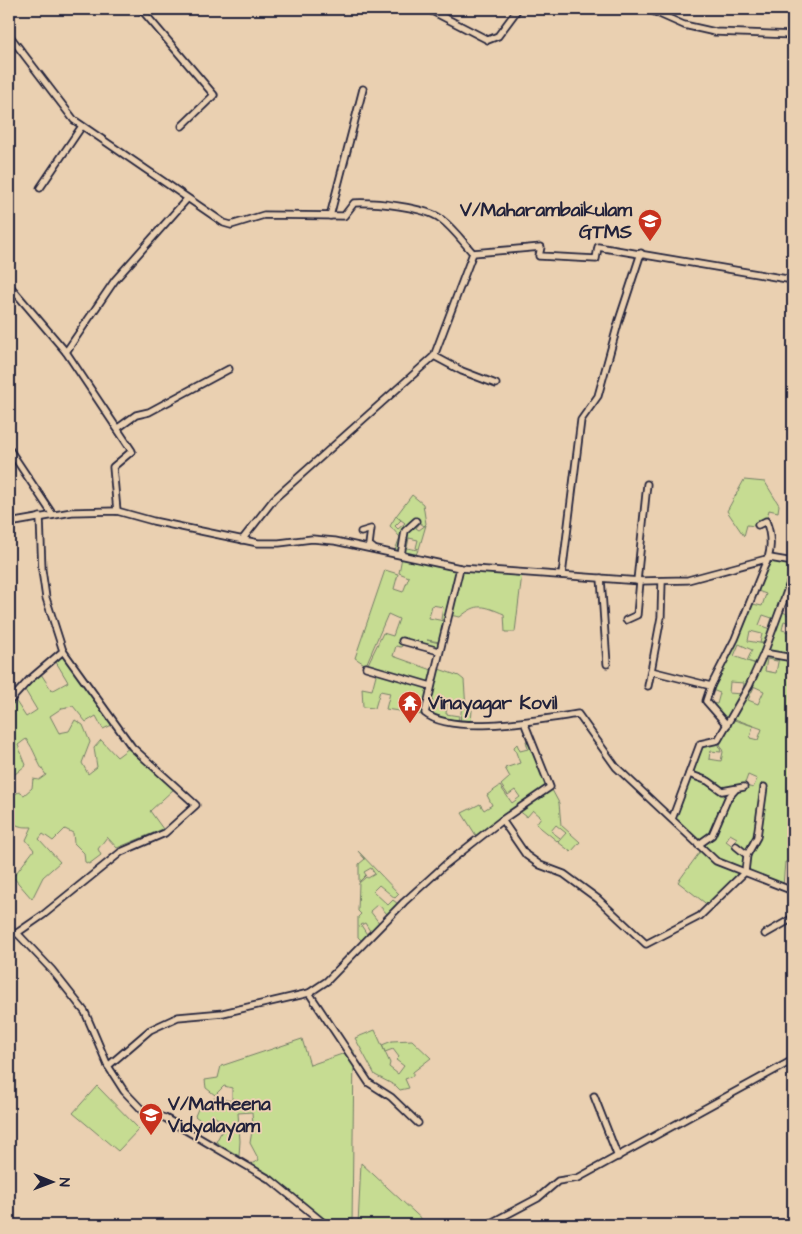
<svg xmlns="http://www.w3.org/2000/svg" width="802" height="1234" font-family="'Architects Daughter',sans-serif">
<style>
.green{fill:#c6dc92;stroke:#747f66}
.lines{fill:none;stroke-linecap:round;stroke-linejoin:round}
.minor-casing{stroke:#22223b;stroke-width:9}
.minor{stroke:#ead0b1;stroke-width:5.5}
.labels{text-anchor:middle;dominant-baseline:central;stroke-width:4;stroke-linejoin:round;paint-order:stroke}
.poi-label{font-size:19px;font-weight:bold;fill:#22223b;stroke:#ead0b1;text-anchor:start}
</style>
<rect width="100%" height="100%" fill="#ead0b1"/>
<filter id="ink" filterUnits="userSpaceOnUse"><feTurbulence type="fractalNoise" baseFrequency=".02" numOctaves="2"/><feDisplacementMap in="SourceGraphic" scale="10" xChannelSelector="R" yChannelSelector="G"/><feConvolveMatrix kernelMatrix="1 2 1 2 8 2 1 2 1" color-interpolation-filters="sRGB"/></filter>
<g filter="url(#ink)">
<!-- green -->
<g class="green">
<polygon points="744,480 765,482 779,505 778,512 769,510 767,519 755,526 747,525 744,536 727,511"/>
<polygon points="412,495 423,504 426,524 424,526 420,523 416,528 419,530 426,525 419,549 416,548 418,540 409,538 407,548 418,550 415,557 402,554 404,531 400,554 394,553 400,537 390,526 396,516 401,520 395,526 398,529 405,523 396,516"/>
<polygon points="402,557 458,569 445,620 441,619 443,607 432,605 429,618 444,621 440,642 427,640 439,643 438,650 400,639 399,642 403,644 401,647 396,646 393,656 432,670 429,684 367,666 383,633 393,636 399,619 388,614 366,665 355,658 385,570 398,574 394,589 403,592 409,577 399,573"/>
<polygon points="770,559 793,563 793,572 771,628 769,627 772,618 763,615 759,625 770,629 766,643 760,643 762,634 750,631 748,641 765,644 758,664 747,661 752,650 739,644 734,656 758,665 743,694 744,683 730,682 729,693 742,694 727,723 711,703 717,704 720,693 712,690 757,592 753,604 762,606 766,594 755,590"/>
<path d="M 460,569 L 522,574 L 515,632 L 505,632 L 504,614 C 484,606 478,602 460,617 L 449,615 Z"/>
<polygon points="792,580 793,606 785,602 781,611 791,616 793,612 793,624 784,621 782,630 793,633 790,657 765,653"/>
<path d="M 765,654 L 778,657 L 777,661 L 767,659 L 765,671 L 776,673 L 779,657 L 793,659 L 793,863 L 785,862 L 783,886 L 746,872 L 748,855 L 758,838 L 765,786 L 763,786 L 755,837 L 747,853 L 734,845 L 737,838 L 730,834 L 726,841 L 746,856 L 744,871 L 716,861 L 700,845 L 713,835 L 718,818 L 732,792 L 727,797 L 711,834 L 698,843 L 673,819 L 690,775 L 707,782 L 723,792 L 745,788 L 746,786 L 753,788 L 757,779 L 748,775 L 744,786 L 723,790 L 708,780 L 690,774 C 697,755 695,742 718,741 L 721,752 L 710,751 L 709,759 L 721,761 L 723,752 L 719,741 L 731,719 L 753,726 L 750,738 L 758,740 L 762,729 L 732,718 L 751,686 L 754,687 L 748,700 L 758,704 L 764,691 L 751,685 Z"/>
<path d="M 62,656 L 112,725 L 103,729 L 96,716 L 86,722 L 73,706 L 62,708 L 50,716 L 59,733 L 69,731 L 75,720 L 83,725 L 90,742 L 82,763 L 88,774 L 97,767 L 94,748 L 101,740 L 117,757 L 129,748 L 175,788 L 150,811 L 163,829 L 117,848 L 107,837 L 98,849 L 101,855 L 89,864 L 85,862 L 84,853 L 74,843 L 73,833 L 65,829 L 53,841 L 43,834 L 39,839 L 60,862 L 43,877 L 32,899 L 13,877 L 34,850 L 26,840 L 32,827 C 21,827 16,827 9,818 C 9,806 7,797 19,792 L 24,795 L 32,788 L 33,779 L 39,780 L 46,775 C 37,763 35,750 26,739 L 18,745 L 26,765 L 9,779 L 9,708 L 15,700 L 26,717 L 37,710 L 25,690 L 41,674 L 52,691 L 68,682 L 56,662 Z"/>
<polygon points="436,668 459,676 464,680 466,709 472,710 471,723 460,722 462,704 458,704 457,700 447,704 446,714 459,716 458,722 431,717 426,713"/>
<polygon points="377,671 429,687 423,715 386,709 390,693 380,691 375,708 363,707 362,688 372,690"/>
<polygon points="529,740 548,786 477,837 462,813 480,804 484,810 492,805 487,795 500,786 512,803 520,797 515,790 508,795 501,785 510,777 505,768 520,763 514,747 517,744 520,751 528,749 526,741"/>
<polygon points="551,788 559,803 561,825 580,842 571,852 558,842 566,833 556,825 551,831 560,838 557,841 536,824 541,817 533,810 527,817 518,810"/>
<polygon points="702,849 715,862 743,873 709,906 678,882"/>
<polygon points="358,851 399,894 395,898 379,885 373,891 388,905 393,900 398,904 388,915 378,904 370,911 380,924 369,935 367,933 370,931 365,923 361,925 368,936 363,942 358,937 358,917 361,914 358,911 359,883 366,877 368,878 375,874 371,868 364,872 366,875 359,882 359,864 365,859"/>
<polygon points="375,1030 390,1063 389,1067 398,1074 404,1066 396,1060 399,1057 393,1049 385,1052 382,1045 392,1041 412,1040 431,1058 413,1072 413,1076 405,1079 409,1088 400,1090 396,1086 375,1075 355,1038"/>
<polygon points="302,1039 310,1065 354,1050 352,1225 330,1225 273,1177 249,1165 259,1160 250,1143 253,1125 252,1112 238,1113 240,1141 239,1156 216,1142 226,1123 211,1115 205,1124 195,1116 200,1104 209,1107 214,1098 232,1101 232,1088 224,1086 215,1095 206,1088 205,1080 218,1078 221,1066"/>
<polygon points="97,1086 139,1129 118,1151 73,1113"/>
<polygon points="361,1163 428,1225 358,1225"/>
</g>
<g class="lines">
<defs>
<g id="minor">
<polyline points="141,9 214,95 182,126"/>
<polyline points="428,9 488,40 498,36 518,9"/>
<polyline points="648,9 684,25 715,32 793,35"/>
<path d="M 9,35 L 74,120 L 224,223 L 231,225 L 264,215 L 344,216 L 354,203 C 374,202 426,207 441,219 C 453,228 463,242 473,253 L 434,356 L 274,499 L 242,540"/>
<polyline points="9,116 9,117"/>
<polyline points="40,188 82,126"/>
<polyline points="330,216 363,89"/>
<polyline points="473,253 541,247 539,256 596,259 598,247 793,280"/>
<polyline points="9,285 66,352 132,451 113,467 117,511"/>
<polyline points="66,352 115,280 187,199"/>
<polyline points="434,356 462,371 496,384"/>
<polyline points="118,428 136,415 149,412 229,369"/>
<polyline points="9,449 53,515"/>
<polyline points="9,523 72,512 117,511 153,521 258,543 279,543 312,539 335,541 460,568 640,581 688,580 770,558 793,562"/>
<polyline points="361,532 371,529 369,545 373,548"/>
<polyline points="401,555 405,531 416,521"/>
<path d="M 460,568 L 425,713 C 453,736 544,719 578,714 L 616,767 L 716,861 L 793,891"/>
<polyline points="562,575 581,420 598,396 619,320 641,253"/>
<polyline points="601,578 607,664"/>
<polyline points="637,581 647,484"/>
<polyline points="626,620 637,615 640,581"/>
<polyline points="402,641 439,651"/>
<polyline points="764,653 793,658"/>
<polyline points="366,667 431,686"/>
<polyline points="651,671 661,617 662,581"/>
<polyline points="648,686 651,671 711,686 706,701 727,725"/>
<path d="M 711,686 L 735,639 L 764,567 C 772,554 772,536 766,521 L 758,525"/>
<polyline points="9,702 29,680 63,651"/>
<polyline points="689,774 708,781 722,791 744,787"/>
<polyline points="672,819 700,744 718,740 749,686 764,653 793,575"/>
<polyline points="502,820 526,855 540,865 564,874 598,899 646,944 700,916 745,872 747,855 736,846"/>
<polyline points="698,845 712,835 728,798 736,789"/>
<polyline points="747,855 757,837 764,787"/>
<polyline points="17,933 52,970 85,1012 108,1066 124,1091 144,1112 165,1118 271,1180 326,1225"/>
<polyline points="765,934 793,918"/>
<polyline points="9,936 17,933 43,915 121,852 165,833 196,805 132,747 63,651 46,598 42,570 40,517"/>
<polyline points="309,993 369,1083 391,1097 418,1123"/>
<polyline points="108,1066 150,1030 178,1017 223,1013 309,993 327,981 404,902 446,864 502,820 550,787 524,722"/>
<polyline points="594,1096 618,1157"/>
<polyline points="487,1225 538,1198 558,1181 578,1178 793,1060"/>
</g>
</defs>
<!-- minor casing -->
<use href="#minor" class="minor-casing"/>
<!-- minor -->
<use href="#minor" class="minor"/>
</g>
</g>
<!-- icons -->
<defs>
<symbol id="school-pin" viewBox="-11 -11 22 30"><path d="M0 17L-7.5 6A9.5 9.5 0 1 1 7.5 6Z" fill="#c8321e" stroke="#ead0b1"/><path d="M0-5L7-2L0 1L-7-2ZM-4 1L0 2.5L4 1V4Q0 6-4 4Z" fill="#fff"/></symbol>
<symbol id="temple-pin" viewBox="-11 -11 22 30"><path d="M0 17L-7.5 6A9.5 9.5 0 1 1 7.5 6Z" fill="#c8321e" stroke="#ead0b1"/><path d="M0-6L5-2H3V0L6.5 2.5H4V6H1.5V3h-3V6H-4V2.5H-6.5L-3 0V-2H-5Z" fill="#fff"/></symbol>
</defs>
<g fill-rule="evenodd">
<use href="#school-pin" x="636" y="207" width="28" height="38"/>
<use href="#temple-pin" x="396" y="689" width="28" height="38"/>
<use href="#school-pin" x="137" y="1101" width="28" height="38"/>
</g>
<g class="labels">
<!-- poi labels -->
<g class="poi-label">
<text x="632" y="210" text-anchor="end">V/Maharambaikulam<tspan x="632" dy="22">GTMS</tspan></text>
<text x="428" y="703">Vinayagar Kovil</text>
<text x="168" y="1104">V/Matheena<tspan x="168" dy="22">Vidyalayam</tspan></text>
</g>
</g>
<!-- margin -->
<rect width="802" height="1234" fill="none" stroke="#ead0b1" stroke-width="30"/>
<rect x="15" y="15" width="772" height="1204" fill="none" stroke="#22223b" stroke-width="2" filter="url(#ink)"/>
<!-- north arrow -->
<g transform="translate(52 1182) rotate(91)" stroke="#ead0b1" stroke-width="4" paint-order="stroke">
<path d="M0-4L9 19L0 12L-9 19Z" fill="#22223b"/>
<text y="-8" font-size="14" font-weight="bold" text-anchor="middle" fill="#22223b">N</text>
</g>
</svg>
